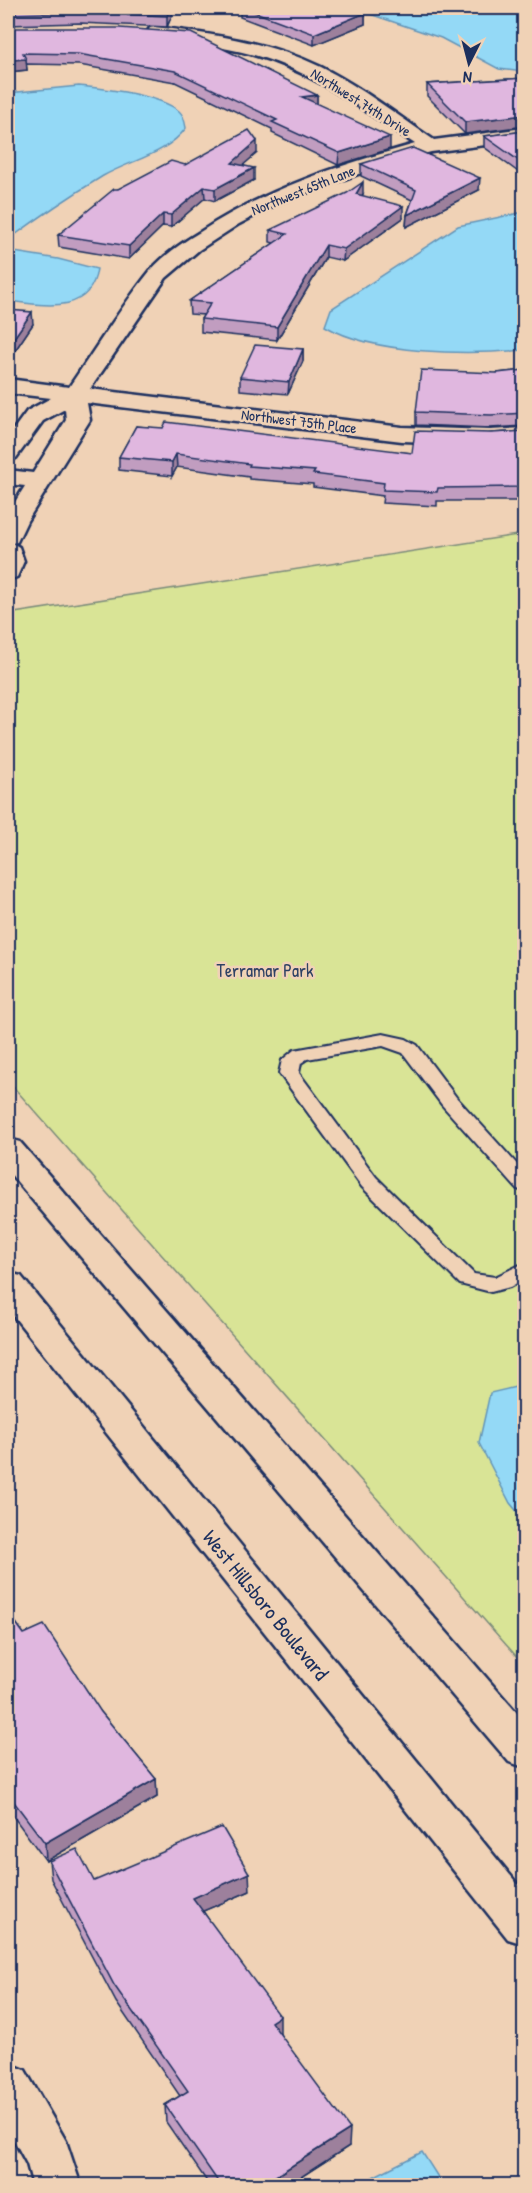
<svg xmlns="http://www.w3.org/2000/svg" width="532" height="2193" font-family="'Patrick Hand',sans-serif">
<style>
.green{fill:#d9e496;stroke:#7a8a7a;stroke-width:1.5}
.water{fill:#94d9f6;stroke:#6495b9;stroke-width:1.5}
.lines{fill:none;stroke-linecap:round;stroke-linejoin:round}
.service-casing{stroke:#1b2f5e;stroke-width:4}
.minor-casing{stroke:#1b2f5e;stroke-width:5}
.tertiary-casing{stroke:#1b2f5e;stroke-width:5}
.service{fill:#f0d2b6;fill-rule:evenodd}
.minor{fill:#f0d2b6;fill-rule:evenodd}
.tertiary{fill:#f0d2b6;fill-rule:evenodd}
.wall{fill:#c19dc0;stroke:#1b2f5e;stroke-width:1.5}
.shaded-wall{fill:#9d809c;stroke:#1b2f5e;stroke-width:1.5}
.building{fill:#e0b7df;stroke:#1b2f5e;stroke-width:1.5}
.labels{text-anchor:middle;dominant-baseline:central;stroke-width:5;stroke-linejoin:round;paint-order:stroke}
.far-street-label{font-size:15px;fill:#1b2f5e;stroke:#f0d2b6}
.park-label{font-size:18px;fill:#2e4164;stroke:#f0d2b6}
.near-street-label{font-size:21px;fill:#1b2f5e;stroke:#f0d2b6}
</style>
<rect width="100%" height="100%" fill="#f0d2b6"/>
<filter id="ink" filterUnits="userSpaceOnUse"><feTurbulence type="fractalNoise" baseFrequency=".0167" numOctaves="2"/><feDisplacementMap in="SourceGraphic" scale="12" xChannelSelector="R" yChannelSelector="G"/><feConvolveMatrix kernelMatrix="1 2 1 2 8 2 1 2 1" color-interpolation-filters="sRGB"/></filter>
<g filter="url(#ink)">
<!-- green -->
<polygon class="green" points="524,534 524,1665 8,1081 8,614"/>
<!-- water -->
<g class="water">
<polygon points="352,8 524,8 524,72 499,69 441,38"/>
<path d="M 79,86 C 105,89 158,94 179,111 C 184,115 185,122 186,128 C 167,154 131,160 103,176 C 70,196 39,217 8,240 L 8,93 Z"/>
<path d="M 524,212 L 524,350 C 467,355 375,355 325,326 L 331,309 L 458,226 Z"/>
<path d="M 8,251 L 58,259 L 97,269 C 90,316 43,305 8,301 Z"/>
<polygon points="524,1385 524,1520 510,1503 479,1443 490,1393"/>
<polygon points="422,2152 443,2185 357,2185"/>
</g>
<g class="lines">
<defs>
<polygon id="service" points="383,1034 406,1039 417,1045 456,1097 524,1172 524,1191 517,1189 442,1105 403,1053 383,1046 307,1059 301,1063 299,1073 376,1177 474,1274 495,1277 524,1263 524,1279 510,1287 491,1292 460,1284 362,1187 279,1073 282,1060 294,1050"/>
<g id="minor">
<path d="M 156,27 C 212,34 270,42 321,67 C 361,87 397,115 434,140 L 524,128 L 524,140 L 431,152 L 386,164 L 281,202 L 239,224 L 199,250 L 166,278 L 90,389 L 402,427 L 490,430 L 524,428 L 524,442 L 490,444 L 402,441 L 87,403 L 90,420 L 27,521 L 17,542 L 12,543 L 19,547 L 24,561 L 17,577 L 8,580 L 8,513 L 25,486 L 8,484 L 8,470 L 33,473 L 66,420 L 65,409 L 43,421 L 16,458 L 8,460 L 8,437 L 27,411 L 51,398 L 8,393 L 8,379 L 69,387 C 96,348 121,307 150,271 C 163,256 183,242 200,232 C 265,189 340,165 415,144 C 363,110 315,72 254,55 C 220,45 184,44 150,36 L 147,32 L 150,28 Z"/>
<polygon points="8,2063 25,2070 66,2141 81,2186 33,2186 27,2164 8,2129"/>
</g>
<g id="tertiary">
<polygon points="8,1139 20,1142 524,1721 524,1767 509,1762 8,1171"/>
<polygon points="8,1273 21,1276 524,1892 524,1944 508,1939 8,1309"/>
</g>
</defs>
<!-- service casing -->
<use href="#service" class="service-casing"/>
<!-- minor casing -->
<use href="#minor" class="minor-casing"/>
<!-- tertiary casing -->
<use href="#tertiary" class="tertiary-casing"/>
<!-- service -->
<use href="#service" class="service"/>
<!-- minor -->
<use href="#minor" class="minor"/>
<!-- tertiary -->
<use href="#tertiary" class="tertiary"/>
</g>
<!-- wall -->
<g class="wall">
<polygon points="8,8 175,8 167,27 80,23 8,25 8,27"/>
<polygon points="240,8 334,8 365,13 365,24 314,45 240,17"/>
<polygon points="8,28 317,95 317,104 390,149 338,165 272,133 272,129 175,82 79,65 26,64 27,70 8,72"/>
<polygon points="525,78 525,126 465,134 427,96 427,84"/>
<polygon points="525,131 525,177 484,147 484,136"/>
<polygon points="257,153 243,165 254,180 215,201 205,198 171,227 163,226 129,259 59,247 58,235 118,189"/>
<polygon points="361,164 479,190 406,227 407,215 412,200 361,176"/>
<polygon points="363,194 362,196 403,218 343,261 326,257 277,340 201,332 201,319 204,315 190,314 189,301 274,243 270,242 270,230"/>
<polygon points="8,310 33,324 10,358 8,358"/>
<polygon points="303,349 303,361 288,394 240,390 240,377"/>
<polygon points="525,370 525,426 490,428 416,425 416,412 497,373"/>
<polygon points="136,426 412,453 491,433 525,431 525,501 437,501 437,506 382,503 383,496 313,487 313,484 249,479 249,477 177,467 172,476 119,470 119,457"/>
<polygon points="8,1612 24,1634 101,1712 156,1779 157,1797 46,1861 10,1812 8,1813"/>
<polygon points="49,1861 94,1881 250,1891 203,1911 280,2034 349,2146 287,2186 210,2186 166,2122 165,2105 180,2096 116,2002 51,1879"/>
</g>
<!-- shaded-wall -->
<g class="shaded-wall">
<polygon points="170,8 175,8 167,27 167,16"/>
<polygon points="365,13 365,24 314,45 314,34"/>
<polygon points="26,59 27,70 8,72 8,60"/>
<polygon points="317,95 317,106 302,97"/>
<polygon points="525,115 525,126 465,134 465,122"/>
<polygon points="390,137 390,149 338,165 339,153"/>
<polygon points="257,141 257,153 233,174 232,163"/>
<polygon points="254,168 254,180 215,201 215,189"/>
<polygon points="480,178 479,190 406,227 407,215"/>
<polygon points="363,182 363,194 356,206 356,194"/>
<polygon points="204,187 205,198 171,227 171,215"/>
<polygon points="403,206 403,218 343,261 344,249"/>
<polygon points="163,214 163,226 129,259 129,246"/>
<polygon points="326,245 326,257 277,340 277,327"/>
<polygon points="32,312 33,324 10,358 9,345"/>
<polygon points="303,349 303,361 288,394 289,382"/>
<polygon points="176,454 177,467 172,476 172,462"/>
<polygon points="156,1779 157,1797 46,1861 45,1843"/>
<polygon points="8,1794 10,1812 8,1813"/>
<polygon points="249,1873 250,1891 194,1915 193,1898"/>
<polygon points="280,2016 280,2034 271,2039 271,2022"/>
<polygon points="350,2129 349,2146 287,2186 260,2186"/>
</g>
<!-- building -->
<g class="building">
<polygon points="8,8 170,8 167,16 80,12 8,14"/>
<polygon points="244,8 334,8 365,13 314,34"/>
<polygon points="8,28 120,28 191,33 317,95 302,97 390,137 339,153 272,122 277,120 175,71 78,54 23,53 26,59 8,60"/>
<polygon points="525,78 525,115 465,122 427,84"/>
<polygon points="249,130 257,141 232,163 254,168 215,189 204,187 171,215 163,214 129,246 58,235 114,189 118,189 171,161 185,165"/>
<polygon points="525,131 525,165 484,136"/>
<polygon points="413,148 480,178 407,215 416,190 361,164"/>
<polygon points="363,182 356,194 403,206 344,249 326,245 277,327 201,319 211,303 189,301 287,234 270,230 347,193"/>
<polygon points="8,310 32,312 9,345 8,345"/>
<polygon points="255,345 303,349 289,382 240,377"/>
<polygon points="421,370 497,373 525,370 525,413 491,415 416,412"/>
<polygon points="166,422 412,453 415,431 491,433 525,431 525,487 438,488 437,492 383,490 384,483 313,474 315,471 249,466 250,464 176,454 172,462 119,457 136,426 163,428"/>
<polygon points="8,1612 24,1634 44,1625 101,1712 156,1779 45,1843 8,1794"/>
<polygon points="222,1827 249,1873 193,1898 280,2016 271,2022 350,2129 260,2186 221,2186 165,2105 188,2091 114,1985 49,1861 77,1849 94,1881"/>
</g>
</g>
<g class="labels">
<!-- far-street labels -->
<g class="far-street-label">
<text transform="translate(361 102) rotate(32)">Northwest 74th Drive</text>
<text transform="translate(303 190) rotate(-22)">Northwest 65th Lane</text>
<text transform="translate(299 421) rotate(7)">Northwest 75th Place</text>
</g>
<!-- park labels -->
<g class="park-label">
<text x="265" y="970">Terramar Park</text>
</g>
<!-- near-street labels -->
<g class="near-street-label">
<text transform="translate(266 1605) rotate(51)">West Hillsboro Boulevard</text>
</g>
</g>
<!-- margin -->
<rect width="532" height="2193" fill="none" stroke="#f0d2b6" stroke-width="30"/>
<rect x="15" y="15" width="502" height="2163" fill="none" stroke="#1b2f5e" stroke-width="2" filter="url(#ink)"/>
<!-- north arrow -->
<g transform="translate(469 63) rotate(186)" stroke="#f0d2b6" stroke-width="4.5" paint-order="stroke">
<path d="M0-4.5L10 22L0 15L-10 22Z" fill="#1b2f5e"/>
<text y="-9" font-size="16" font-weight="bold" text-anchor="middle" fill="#1b2f5e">N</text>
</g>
</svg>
